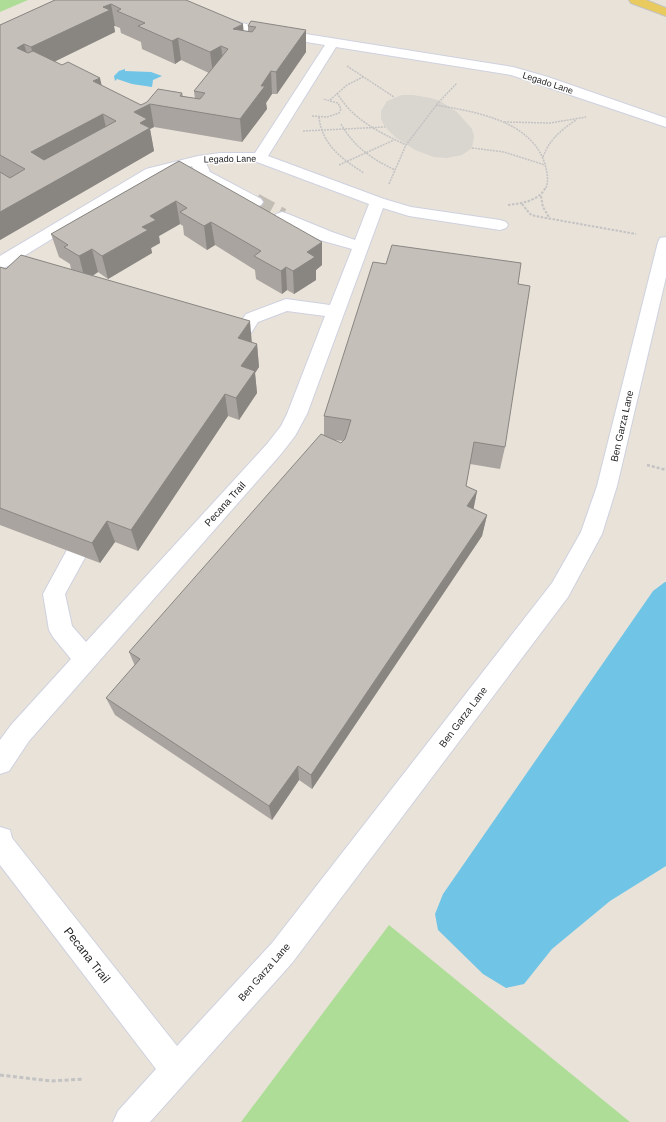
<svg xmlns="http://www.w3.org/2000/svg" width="666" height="1122" font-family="Arial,sans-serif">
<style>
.green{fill:#aedd97}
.plaza{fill:#d9d5cf}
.water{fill:#70c5e6}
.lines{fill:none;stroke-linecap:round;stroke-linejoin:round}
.minor-tunnel{stroke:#c2bdb5;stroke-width:18;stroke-dasharray:18 8;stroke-linecap:butt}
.minor-casing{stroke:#ced1df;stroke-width:2}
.major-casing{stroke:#c3c3c3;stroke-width:2}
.path-far3{stroke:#c3c3c3;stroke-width:1.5;stroke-dasharray:2 1;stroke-linecap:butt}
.path-far2{stroke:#c3c3c3;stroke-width:2;stroke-dasharray:2.5 1.5;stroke-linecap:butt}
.path-far1{stroke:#c3c3c3;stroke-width:2.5;stroke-dasharray:3 2;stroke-linecap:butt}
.path{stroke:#c3c3c3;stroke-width:3;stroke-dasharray:4 2.5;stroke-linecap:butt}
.minor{fill:#fff;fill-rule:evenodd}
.major{fill:#e8ca5f;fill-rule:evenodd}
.wall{fill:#a9a49f;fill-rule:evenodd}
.shaded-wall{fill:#898682}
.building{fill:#c4bfb9;stroke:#898682;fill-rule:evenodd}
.labels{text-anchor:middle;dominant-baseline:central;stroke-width:3;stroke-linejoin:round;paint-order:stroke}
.far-street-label{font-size:9px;fill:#272727;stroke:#fff}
.street-label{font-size:10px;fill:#272727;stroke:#fff}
.near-street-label{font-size:12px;fill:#272727;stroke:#fff}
</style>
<rect width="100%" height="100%" fill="#e9e2d9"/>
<!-- green -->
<g class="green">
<polygon points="0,0 28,0 0,12"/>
<polygon points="389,925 630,1122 241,1122"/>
</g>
<!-- plaza -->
<polygon class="plaza" points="402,95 413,95 431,98 440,101 457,112 472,129 474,136 472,148 462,155 447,158 434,157 415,150 395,137 385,127 381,119 381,111 387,101"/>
<!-- water -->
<g class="water">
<polygon points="125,69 125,71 151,72 162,76 153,80 152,87 132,84 117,79 115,81 114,76 119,71"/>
<polygon points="665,582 666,582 666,866 610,901 552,949 524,984 506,988 483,974 438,930 435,914 443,894 653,591"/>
</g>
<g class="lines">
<!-- minor-tunnel -->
<polyline class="minor-tunnel" points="255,202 282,217"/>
<defs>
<g id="minor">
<polygon points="163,0 179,0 223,18 250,25 513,67 548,77 666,118 666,127 511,75 336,47 268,156 384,199 411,207 500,220 506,222 508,225 506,228 500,230 409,216 383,208 307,414 295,436 281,454 29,741 9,771 0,774 0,740 11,725 71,659 53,637 49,630 43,594 68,548 76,545 84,548 87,554 65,594 72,626 86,642 267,444 281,426 287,414 325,316 287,311 258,322 244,344 238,346 232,344 229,340 246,314 286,299 330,305 352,249 320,240 276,220 274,217 276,214 282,212 288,214 332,232 355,240 369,204 257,162 220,161 206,163 210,172 261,199 263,202 261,205 255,207 249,205 198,178 192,166 156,175 6,267 0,268 0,256 146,169 198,156 220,153 255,153 325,45 245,32 215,24 165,3"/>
<polygon points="666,237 666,277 617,486 602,534 568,597 292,963 150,1122 113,1122 118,1111 156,1069 0,865 0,827 10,830 12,838 177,1046 272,943 552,583 581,532 597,486 658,242 660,238"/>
</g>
<polygon id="major" points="629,0 646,0 666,8 666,16 631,3"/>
</defs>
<!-- minor casing -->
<use href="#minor" class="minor-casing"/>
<!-- major casing -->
<use href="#major" class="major-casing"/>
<!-- path-far3 -->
<g class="path-far3">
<polyline points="347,66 394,97"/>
<path d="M 337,93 C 353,120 379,132 406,145"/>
<polyline points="330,100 347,85 363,77"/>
<path d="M 436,105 C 475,112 531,120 545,164 C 547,172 549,180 546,188"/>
<polyline points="312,116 327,117 339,113 341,109 338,103 323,99"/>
<path d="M 319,117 C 322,145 342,159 364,173"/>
<polyline points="504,122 550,123 586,117"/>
<path d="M 341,124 C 354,147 372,159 395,170"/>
<polyline points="303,131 385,127"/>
<polyline points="472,148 504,152 545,165"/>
<path d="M 543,157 C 549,140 561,130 576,120"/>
<polyline points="339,165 394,140"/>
<polyline points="389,184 406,145 438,103 457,83"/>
</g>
<!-- path-far2 -->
<g class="path-far2">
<polyline points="541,196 543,207 550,219"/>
<polyline points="522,204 530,214 535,216 636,234"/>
<path d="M 508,205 C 523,203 539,201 546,187"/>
</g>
<!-- path-far1 -->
<polyline class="path-far1" points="647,465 666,470"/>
<!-- path -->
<polyline class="path" points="0,1075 51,1081 84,1079"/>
<!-- minor -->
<use href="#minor" class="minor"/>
<!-- major -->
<use href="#major" class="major"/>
</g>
<!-- wall -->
<g class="wall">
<path d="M 55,0 L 186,0 L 243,31 L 248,31 L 248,26 L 306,30 L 306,52 L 277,94 L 272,94 L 266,103 L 267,109 L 242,142 L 154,127 L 150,129 L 154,151 L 0,240 L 0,25 ZM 114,26 L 115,26 L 120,28 L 121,33 L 141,42 L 142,49 L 175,64 L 181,60 L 209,73 L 194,91 L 195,99 L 183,96 L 182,93 L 141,105 L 54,62 L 115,32 Z"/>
<polygon points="179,161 322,265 316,270 316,280 294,294 287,290 282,294 256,279 255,270 215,245 207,250 184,235 183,226 180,224 159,236 160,243 151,248 152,253 108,279 98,272 93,276 252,342 257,344 259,367 255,373 257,393 239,420 228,416 138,551 115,542 100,563 0,525 0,267 6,269 71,269 70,264 59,257 51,234"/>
<path d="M 518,284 L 505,447 L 500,469 L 470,464 L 466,486 L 477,491 L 473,509 L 487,515 L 482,536 L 312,789 L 299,780 L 272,820 L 115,715 L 106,698 L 135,666 L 129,652 L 324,435 L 324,416 ZM 333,440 L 343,441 L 341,443 Z"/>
</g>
<!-- shaded-wall -->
<g class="shaded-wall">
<polygon points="111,4 115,26 114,26 115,32 37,70 31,47 103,7"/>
<polygon points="243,24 245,46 233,29"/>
<polygon points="306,30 306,52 277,94 276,72"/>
<polygon points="178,38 181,60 175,64 172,41"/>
<polygon points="24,44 31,67 17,48"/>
<polygon points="221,46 224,68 213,74 210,52"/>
<polygon points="271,71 272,94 266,103 267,109 242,142 240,119 261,86"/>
<polygon points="100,78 105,100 93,81"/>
<polygon points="150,104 154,127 150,129 154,151 0,240 0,212 134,112"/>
<polygon points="103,114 108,137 38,176 31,152"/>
<polygon points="176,201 180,224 159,236 160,243 151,248 152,253 108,279 102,256 142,227 150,216"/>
<polygon points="211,222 215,245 207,250 204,226"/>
<polygon points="322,242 322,265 316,270 316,280 294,294 293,271 307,252"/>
<polygon points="92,249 98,272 85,280 79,256"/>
<polygon points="286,267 287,290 282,294 281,271"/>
<polygon points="250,321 252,344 238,338"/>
<polygon points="257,344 259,367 255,373 257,393 239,420 236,398 241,366"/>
<polygon points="225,394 228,416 138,551 131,530"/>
<polygon points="477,491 473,512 467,506"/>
<polygon points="487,515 482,536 312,789 311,775"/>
<polygon points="107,521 115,542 100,563 92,543"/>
<polygon points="298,766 299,780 272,820 269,806"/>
</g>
<!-- building -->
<g class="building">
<path d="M 55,0 L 186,0 L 243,24 L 233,29 L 252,32 L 256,27 L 248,26 L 251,21 L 306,30 L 276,72 L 271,71 L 261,86 L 265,86 L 240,119 L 150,104 L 134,112 L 147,119 L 140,123 L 150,128 L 0,212 L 0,172 L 10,178 L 25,169 L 0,155 L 0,25 ZM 111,4 L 121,9 L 117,11 L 145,23 L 138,26 L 172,41 L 178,38 L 210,52 L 221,46 L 228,49 L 194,91 L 205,93 L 200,99 L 180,96 L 182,93 L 158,89 L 147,102 L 141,105 L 93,81 L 100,78 L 68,62 L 62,65 L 33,51 L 28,53 L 17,48 L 24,44 L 31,47 L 110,10 L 103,7 ZM 103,114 L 116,121 L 44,160 L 31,152 Z"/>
<polygon points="179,161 322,242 307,252 315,257 293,271 286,267 281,271 254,256 261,251 211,222 204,226 180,212 187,208 176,201 150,216 156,220 142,227 148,230 102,256 92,249 79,256 64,247 68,245 51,234"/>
<polygon points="392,245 521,263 518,284 530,286 505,447 474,442 466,486 477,491 467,506 487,515 311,775 298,766 269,806 106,698 140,659 129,652 321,434 341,443 345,439 351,420 324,416 373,262 386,264"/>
<polygon points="21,255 250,321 238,338 257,344 241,366 255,371 236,398 225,394 131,530 107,521 92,543 0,508 0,267 6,269"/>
</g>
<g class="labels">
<!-- far-street labels -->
<g class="far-street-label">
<text transform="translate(548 83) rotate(18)">Legado Lane</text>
<text transform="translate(230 159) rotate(-1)">Legado Lane</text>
</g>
<!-- street labels -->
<g class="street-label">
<text transform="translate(622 426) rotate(-77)">Ben Garza Lane</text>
<text transform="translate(225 504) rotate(-48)">Pecana Trail</text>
<text transform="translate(463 717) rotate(-53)">Ben Garza Lane</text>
<text transform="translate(264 972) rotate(-49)">Ben Garza Lane</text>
</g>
<!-- near-street labels -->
<g class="near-street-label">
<text transform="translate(87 955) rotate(52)">Pecana Trail</text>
</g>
</g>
</svg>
